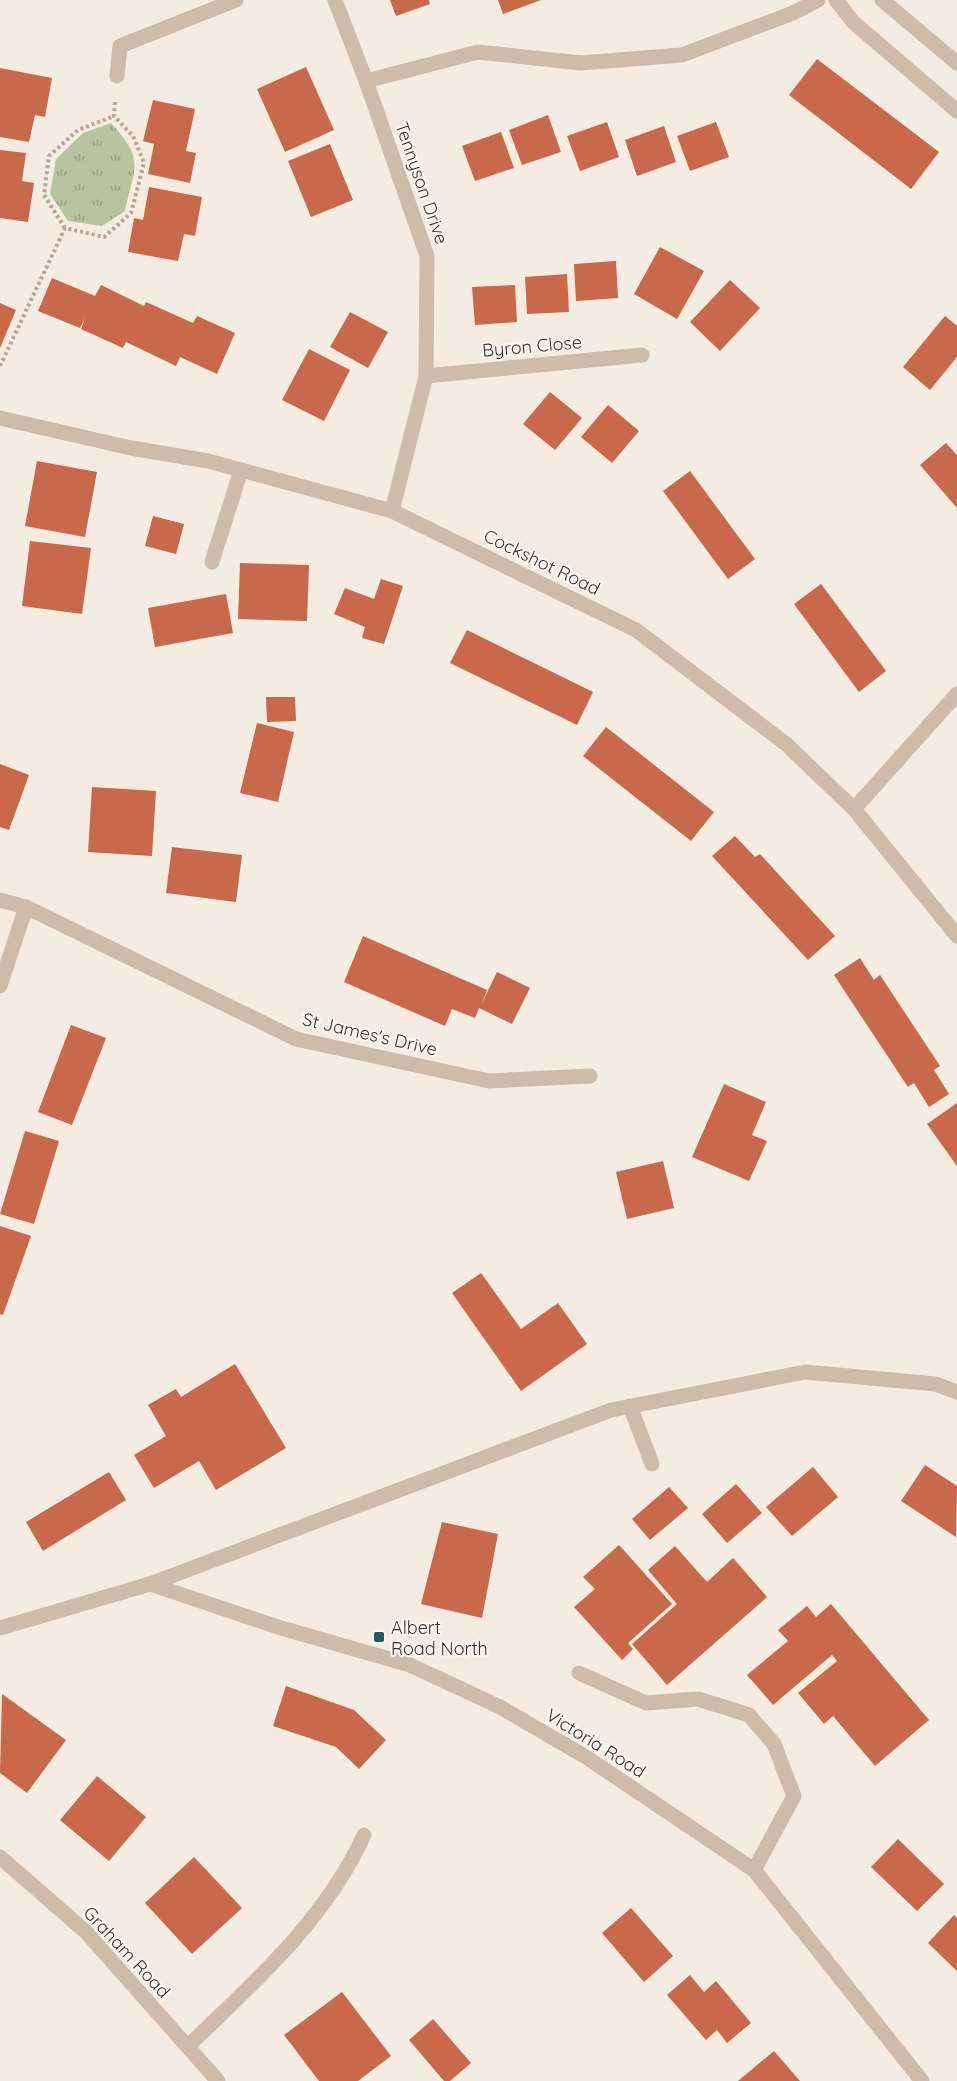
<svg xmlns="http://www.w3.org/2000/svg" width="957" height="2081" font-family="Quicksand,sans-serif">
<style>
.grass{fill:url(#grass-tufts)}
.building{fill:#c8694b}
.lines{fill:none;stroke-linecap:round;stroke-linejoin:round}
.path{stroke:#b9a596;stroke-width:4;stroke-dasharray:3 3;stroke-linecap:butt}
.minor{stroke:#cdbbac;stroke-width:15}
.poi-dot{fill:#1f5a5e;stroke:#fbf5ee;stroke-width:2}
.labels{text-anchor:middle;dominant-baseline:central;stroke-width:4.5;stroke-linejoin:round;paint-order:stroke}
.street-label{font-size:18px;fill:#3b302b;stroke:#fbf5ee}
.poi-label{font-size:18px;fill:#3b302b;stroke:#fbf5ee;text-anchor:start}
</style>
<defs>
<pattern id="grass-tufts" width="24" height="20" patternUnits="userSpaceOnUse" patternTransform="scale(1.5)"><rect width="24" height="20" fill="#b8c4a0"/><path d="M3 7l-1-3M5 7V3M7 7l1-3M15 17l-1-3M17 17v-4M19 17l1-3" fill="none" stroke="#97a083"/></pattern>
</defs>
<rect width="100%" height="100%" fill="#f4ebe1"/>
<!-- grass -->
<path class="grass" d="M 111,123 C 145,160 135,166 125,211 L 102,226 L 68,221 L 50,194 L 56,159 L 83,133 Z"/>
<!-- building -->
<g class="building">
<polygon points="390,0 429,0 430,4 396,16"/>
<polygon points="498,0 541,0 503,14"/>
<polygon points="817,59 939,152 911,189 789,95"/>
<polygon points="306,67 334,130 285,152 257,89"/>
<polygon points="0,68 52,78 45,117 35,115 29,142 0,137"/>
<polygon points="153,100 195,109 186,151 196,153 190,183 148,174 154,144 143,141"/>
<polygon points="548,115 561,152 522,165 509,130"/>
<polygon points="607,122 619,157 580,171 567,136"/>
<polygon points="716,122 729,157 690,171 677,136"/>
<polygon points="664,126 676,162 637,176 625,140"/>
<polygon points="501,132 514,168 475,181 462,146"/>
<polygon points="330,144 353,200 311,217 288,161"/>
<polygon points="0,150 26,153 22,181 34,183 28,222 0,218"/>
<polygon points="149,187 202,197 195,236 184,234 178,261 128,252 134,218 143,220"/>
<polygon points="660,247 704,271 677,319 634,294"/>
<polygon points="616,261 618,298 576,301 574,264"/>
<polygon points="567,274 569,312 527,314 525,277"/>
<polygon points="52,278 95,296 101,285 144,306 146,302 193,323 197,316 235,333 217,374 180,357 176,366 126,342 123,348 81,329 85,318 80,328 38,311"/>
<polygon points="730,280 760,308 720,351 690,322"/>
<polygon points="515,285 517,322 475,325 472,287"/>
<polygon points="0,303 16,310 0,348"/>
<polygon points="350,312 388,332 368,368 330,347"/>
<polygon points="945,316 957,326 957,357 930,390 903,367"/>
<polygon points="309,349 350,370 324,421 282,400"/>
<polygon points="550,392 582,418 555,450 523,424"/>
<polygon points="608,405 639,431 612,463 581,437"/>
<polygon points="946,443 957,455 957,508 920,465"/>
<polygon points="37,461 97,472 85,537 25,526"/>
<polygon points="690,471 755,559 728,579 663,491"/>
<polygon points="153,516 184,524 176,554 145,546"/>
<polygon points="30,541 91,548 82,614 22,606"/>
<polygon points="240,563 309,565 307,621 238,619"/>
<polygon points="381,579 403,586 384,644 362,638 365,627 334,614 345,588 374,599"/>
<polygon points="821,584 886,671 859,692 794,604"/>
<polygon points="226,594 233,633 155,647 148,608"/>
<polygon points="467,630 593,692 577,725 450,663"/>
<polygon points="266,697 295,697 296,721 267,722"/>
<polygon points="257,723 294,732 278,802 240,793"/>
<polygon points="606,727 714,812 691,841 583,756"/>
<polygon points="0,764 29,775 9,830 0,827"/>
<polygon points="92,787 156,791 152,856 88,852"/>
<polygon points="735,836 755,857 760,854 835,936 808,960 712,856"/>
<polygon points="172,847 242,855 236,902 166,893"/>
<polygon points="363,936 487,990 481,1005 497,972 530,988 512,1024 479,1008 475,1018 452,1009 445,1026 344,982"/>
<polygon points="860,958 874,980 880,975 940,1066 934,1070 949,1094 929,1107 914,1083 908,1087 834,975"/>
<polygon points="71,1025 106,1038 72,1125 38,1112"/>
<polygon points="724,1084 766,1102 752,1135 767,1141 749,1181 692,1157"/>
<polygon points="957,1103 957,1166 927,1124"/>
<polygon points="25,1131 59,1141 34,1224 0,1214"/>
<polygon points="663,1161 674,1208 627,1219 616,1172"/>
<polygon points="0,1226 31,1236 3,1315 0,1314"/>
<polygon points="481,1273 521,1329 558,1303 587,1344 521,1391 452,1293"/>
<polygon points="235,1364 286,1448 216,1490 199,1461 154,1488 134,1455 166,1436 148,1405 176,1389 181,1397"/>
<polygon points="925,1465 957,1486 956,1537 901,1501"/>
<polygon points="813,1467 838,1497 792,1536 766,1507"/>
<polygon points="109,1472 126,1500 43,1551 26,1522"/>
<polygon points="736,1484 762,1513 727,1543 702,1514"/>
<polygon points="669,1487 688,1508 650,1540 632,1519"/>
<polygon points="442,1522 498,1534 482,1618 421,1604"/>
<polygon points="619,1545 672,1604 628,1643 633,1649 622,1660 574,1607 595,1589 583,1577"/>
<polygon points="675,1546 707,1582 733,1558 767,1597 667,1685 632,1644 677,1604 648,1570"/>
<polygon points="831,1604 929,1720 875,1766 833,1716 824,1724 798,1693 837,1661 832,1655 773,1705 747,1675 788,1641 778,1630 807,1606 816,1617"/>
<polygon points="286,1686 354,1710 386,1740 359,1769 336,1747 273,1726"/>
<polygon points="2,1694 66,1740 27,1793 0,1773"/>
<polygon points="97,1776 146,1817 109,1861 60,1820"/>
<polygon points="898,1839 944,1884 917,1911 871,1867"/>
<polygon points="194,1857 242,1908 192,1954 145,1903"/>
<polygon points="631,1908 673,1956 644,1982 602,1933"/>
<polygon points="954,1915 957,1918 957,1971 928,1943"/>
<polygon points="690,1975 704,1992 716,1981 751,2023 727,2043 717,2030 706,2040 667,1995"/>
<polygon points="342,1992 391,2056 358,2081 319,2081 284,2035"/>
<polygon points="433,2019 471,2063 450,2081 444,2081 409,2040"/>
<polygon points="774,2051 800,2081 738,2081"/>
</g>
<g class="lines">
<!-- path -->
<g class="path">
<polyline points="65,228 44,195 49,156 78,130 114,116"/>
<polyline points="0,366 65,228 104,237 131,213 144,163 133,136 114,116 115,100"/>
</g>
<!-- minor -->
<g class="minor">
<polyline points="335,0 366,81 427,256 426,376 392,511"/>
<polyline points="836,0 853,22 957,111"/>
<polyline points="882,0 957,63"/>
<polyline points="117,76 120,46 236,0"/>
<polyline points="366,81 478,52 581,63 682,55 793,13 818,0"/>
<polyline points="426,376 642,355"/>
<polyline points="0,418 131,448 208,461 392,511 636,630 786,744 854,809 957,936"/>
<polyline points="212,562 241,470"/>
<polyline points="854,809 957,694"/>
<polyline points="0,900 26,907 0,986"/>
<polyline points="26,907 296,1039 489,1081 590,1076"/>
<polyline points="630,1406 652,1464"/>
<polyline points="150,1584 278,1627 410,1665 500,1707 586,1757 754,1870 922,2081"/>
<polyline points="0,1628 150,1584 611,1410 805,1372 936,1384 957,1392"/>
<polyline points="579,1673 646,1703 698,1699 749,1715 774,1744 794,1796 754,1870"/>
<polyline points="0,1857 86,1932 218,2081"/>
<path d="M 188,2046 C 253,1984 326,1919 364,1835"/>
</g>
</g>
<!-- markers -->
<rect class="poi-dot" x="373" y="1631" width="12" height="12" rx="3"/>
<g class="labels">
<!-- street labels -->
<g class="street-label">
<text transform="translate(422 183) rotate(71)">Tennyson Drive</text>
<text transform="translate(532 346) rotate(-5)">Byron Close</text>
<text transform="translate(542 562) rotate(26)">Cockshot Road</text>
<text transform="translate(370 1034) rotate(13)">St James's Drive</text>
<text transform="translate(596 1743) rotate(32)">Victoria Road</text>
<text transform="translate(127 1952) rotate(47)">Graham Road</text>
</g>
<!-- poi labels -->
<g class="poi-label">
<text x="391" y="1627">Albert<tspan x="391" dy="21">Road North</tspan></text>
</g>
</g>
</svg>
